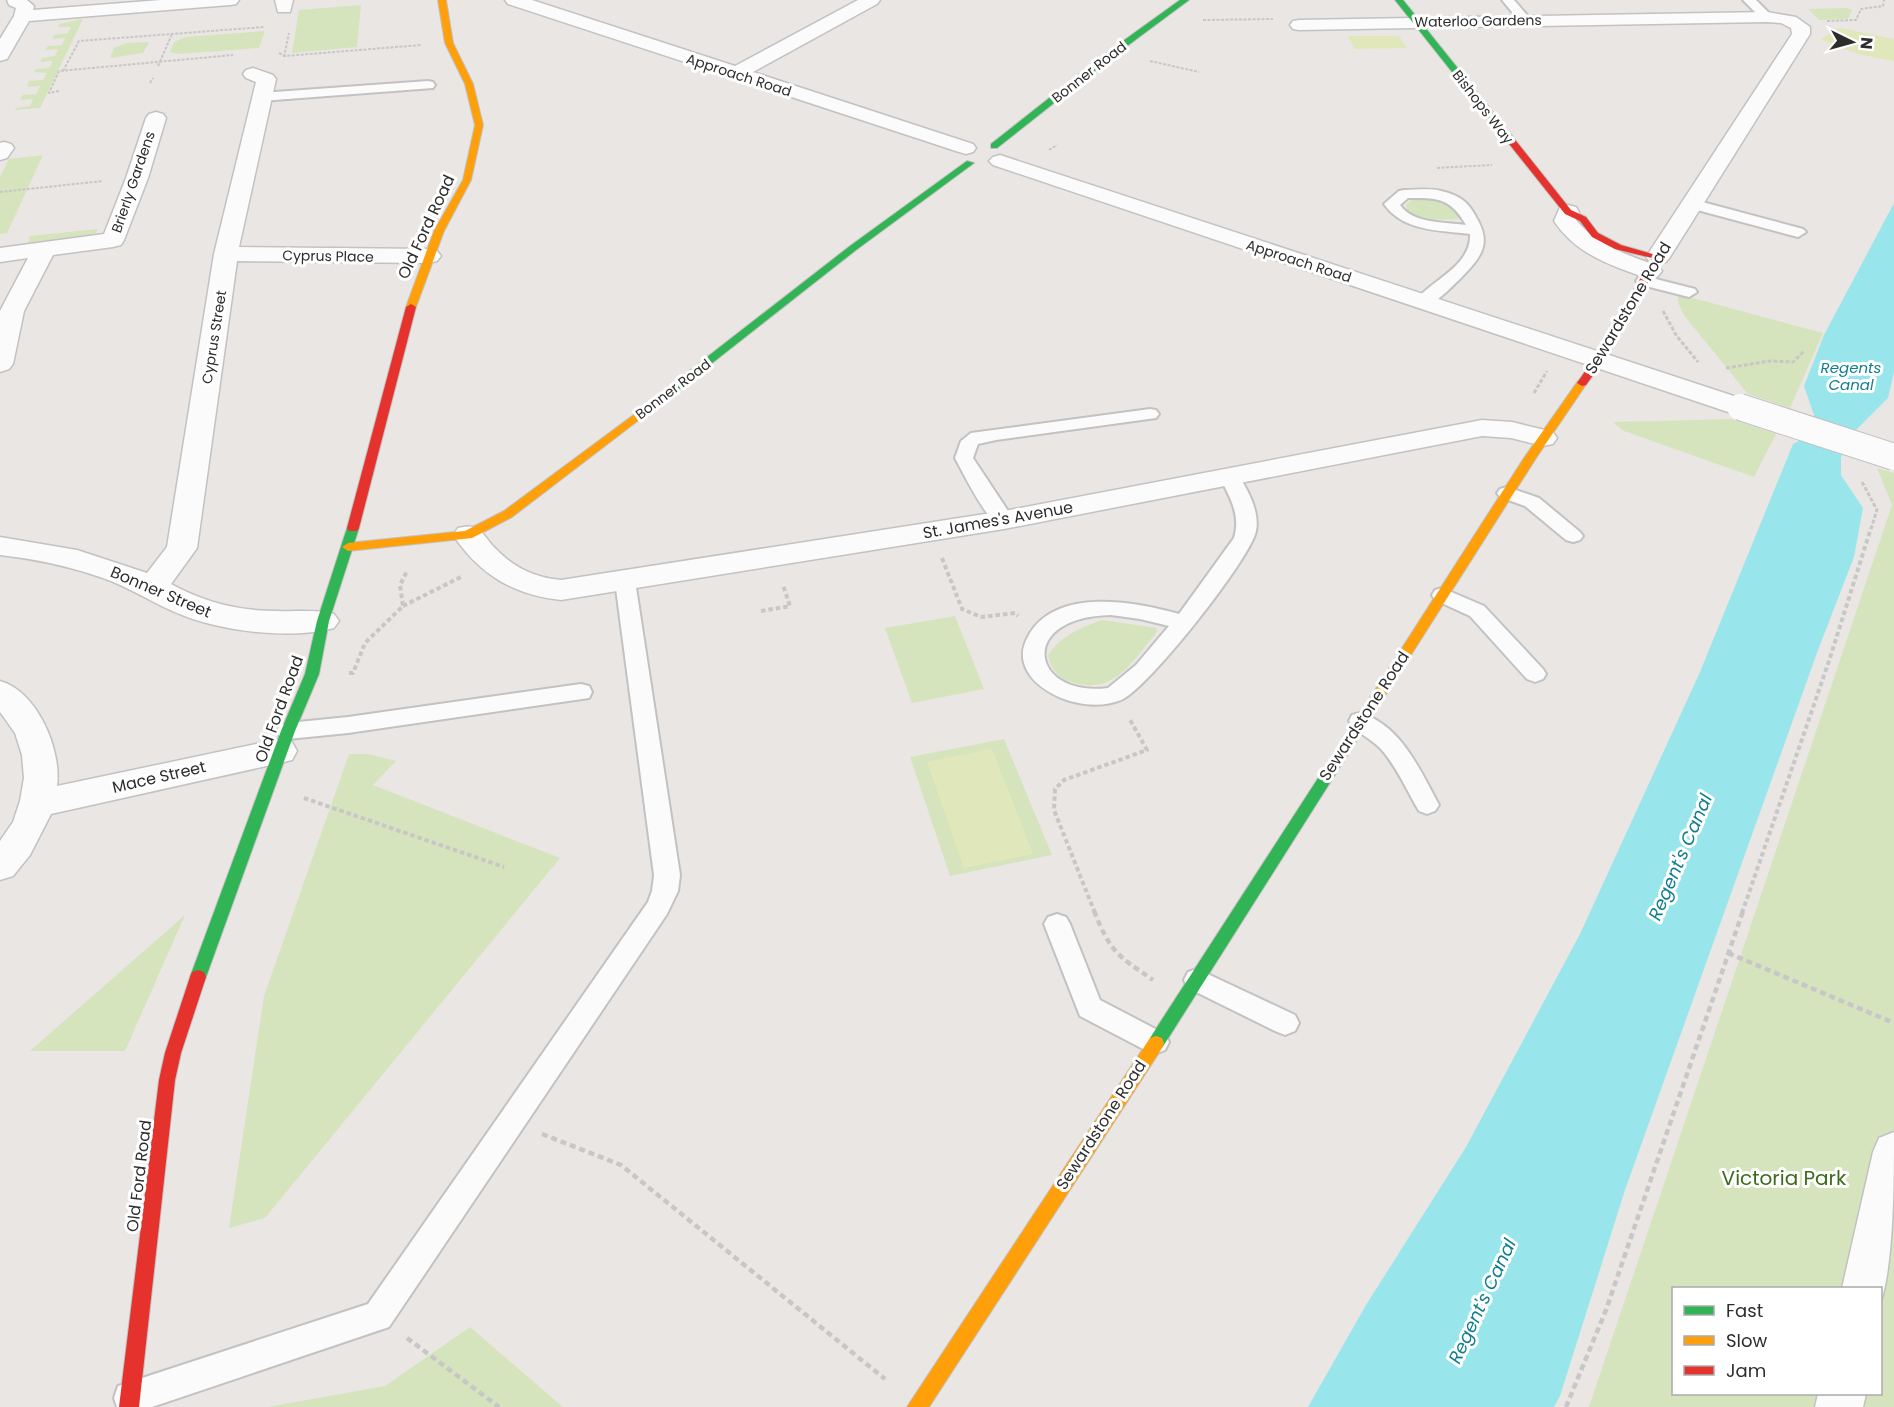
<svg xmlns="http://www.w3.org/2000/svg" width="1894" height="1407" font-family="Poppins,sans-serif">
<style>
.green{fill:#d5e4bd;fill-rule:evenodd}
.pitch{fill:#e0e8bb}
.water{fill:#98e6eb}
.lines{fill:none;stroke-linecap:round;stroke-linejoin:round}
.lane-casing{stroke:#c2c2c2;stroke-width:4}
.street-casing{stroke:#c2c2c2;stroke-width:3}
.fast-casing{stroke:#c2c2c2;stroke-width:2}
.slow-casing{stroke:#c2c2c2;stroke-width:2}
.jam-casing{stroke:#c2c2c2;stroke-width:2}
.path-far3{stroke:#c7c7c7;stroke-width:2;stroke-dasharray:3 1.5;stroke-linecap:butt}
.path-far2{stroke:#c7c7c7;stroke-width:3;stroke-dasharray:4 2;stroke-linecap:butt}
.path-far1{stroke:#c7c7c7;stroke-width:4;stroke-dasharray:4.5 3;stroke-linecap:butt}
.path{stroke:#c7c7c7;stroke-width:4.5;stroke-dasharray:6 4;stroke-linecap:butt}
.lane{fill:#fcfbfb;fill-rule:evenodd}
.street{fill:#fcfbfb;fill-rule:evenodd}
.fast{fill:#30b455;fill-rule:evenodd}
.slow{fill:#ff9f0a;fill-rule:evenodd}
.jam{fill:#e5322d;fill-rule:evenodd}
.street-bridge-casing{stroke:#c2c2c2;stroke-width:28;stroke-linecap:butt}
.street-bridge{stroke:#fcfbfb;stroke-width:26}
.labels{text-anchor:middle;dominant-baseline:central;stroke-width:6;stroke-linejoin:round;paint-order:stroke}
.far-street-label{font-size:14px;fill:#2d2d2d;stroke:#fff}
.far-water-label{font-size:15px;font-style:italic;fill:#0f7e91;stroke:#fff}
.street-label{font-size:16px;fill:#2d2d2d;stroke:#fff}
.water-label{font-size:18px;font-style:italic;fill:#0f7e91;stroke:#fff}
.near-park-label{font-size:20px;fill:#3c6b1c;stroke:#fff}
</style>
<rect width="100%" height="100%" fill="#eae6e4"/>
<!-- green -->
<g class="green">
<polygon points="361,5 357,47 292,53 299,10"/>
<polygon points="1847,8 1852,10 1848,19 1819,20 1808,9"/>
<polygon points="83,19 40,108 15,110 16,108 30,106 33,99 20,100 23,95 36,94 40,86 27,87 29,81 43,80 47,73 34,72 36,69 49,68 53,61 40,62 42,58 55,56 58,49 45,50 48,46 62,45 65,38 52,39 54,35 68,33 71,27 58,27 59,24"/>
<polygon points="265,31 259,48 177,54 170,52 174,42 186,37"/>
<polygon points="149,42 143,53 110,58 114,48 127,43"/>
<polygon points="43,155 7,233 0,234 0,177 9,159"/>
<polygon points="1433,198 1450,204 1461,219 1425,220 1408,213 1406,205 1412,199"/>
<polygon points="98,229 93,237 28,244 30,236"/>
<polygon points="1678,294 1823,333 1790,408 1748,394 1683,314 1678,302"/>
<polygon points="1732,419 1776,434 1754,477 1624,431 1613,422"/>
<path d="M 1877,468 L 1894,473 L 1894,1407 L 1589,1407 L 1892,505 ZM 1674,1288 L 1880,1288 L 1880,1394 L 1674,1394 Z"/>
<polygon points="955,616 984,689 912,703 885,628"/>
<path d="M 1102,620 L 1156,628 L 1157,632 C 1132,661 1115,696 1072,682 C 1059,679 1051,669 1048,656 C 1060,636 1080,628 1102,620 Z"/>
<polygon points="1004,739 1052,855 950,876 910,757"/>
<polygon points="349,754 368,754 396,761 373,785 560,858 265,1218 229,1228 264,996"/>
<polygon points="185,915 125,1051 30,1051"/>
<polygon points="470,1327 563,1407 268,1407 385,1386"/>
</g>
<!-- pitch -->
<g class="pitch">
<polygon points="1840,28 1894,39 1894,61 1858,54 1820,39"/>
<polygon points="1348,36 1399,36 1407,48 1355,49"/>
<polygon points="992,749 1033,854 964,868 927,762"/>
</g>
<!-- water -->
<polygon class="water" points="1894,203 1894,372 1888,398 1856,430 1841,457 1841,475 1863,508 1854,557 1818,650 1625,1190 1560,1396 1554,1407 1308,1407 1366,1305 1466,1147 1580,934 1700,672 1793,444 1799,441 1814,415 1804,386 1824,335"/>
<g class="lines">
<defs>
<g id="lane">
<polygon points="1502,0 1514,0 1532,21 1530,24 1522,24"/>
<polygon points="1743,0 1756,0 1773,17 1771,20 1763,20"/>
<polygon points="428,81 433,82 435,85 433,88 261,101 254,97 261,93"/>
<path d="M 1404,190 C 1416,190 1430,188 1441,191 C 1458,195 1468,201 1476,217 C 1493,245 1480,258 1459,280 C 1449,289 1436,304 1422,307 L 1414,302 C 1430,281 1472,266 1470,234 C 1439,230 1404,232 1384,204 L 1399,191 ZM 1408,198 C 1437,198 1450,197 1466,225 C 1445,222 1413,224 1400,205 Z"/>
<polygon points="1691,199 1803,229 1806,232 1798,237 1686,207 1683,204 1686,201"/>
<polygon points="1644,276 1695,289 1697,292 1689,297 1638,284 1636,281 1638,278"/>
<path d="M 1150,409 L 1156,410 L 1159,414 L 1156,418 L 996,440 L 978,444 L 973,458 L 1014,520 L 1011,524 C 1007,525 1001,527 997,524 C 984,515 963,473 955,458 L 961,441 L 971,433 Z"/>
<path d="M 1229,470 L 1236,472 C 1247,488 1260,511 1256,531 C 1251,558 1147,690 1121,700 C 1102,708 1077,705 1059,697 C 1044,690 1029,680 1024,663 C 1021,652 1024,643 1030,633 C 1059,587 1136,602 1179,614 L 1234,538 C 1241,515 1230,497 1219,476 L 1222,472 ZM 1111,615 L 1140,619 L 1169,626 L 1136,665 L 1108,688 C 1031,698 1015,617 1111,615 Z"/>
<polygon points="1507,487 1539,498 1580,532 1583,536 1580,540 1573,542 1566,540 1525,506 1500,497 1497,493 1500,489"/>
<polygon points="625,574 632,576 635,581 680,875 678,891 667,914 389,1327 152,1407 117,1407 114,1398 118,1386 130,1382 368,1304 648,902 652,891 654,875 615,581 618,576"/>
<polygon points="1442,588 1484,606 1543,669 1546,674 1543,679 1535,682 1527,679 1470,616 1435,600 1432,595 1435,590"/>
<polygon points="581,684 589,686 592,692 589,698 348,733 288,739 280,737 277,731 280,725 288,723 348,717"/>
<path d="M 1360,713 C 1401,725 1420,770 1439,805 L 1435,811 L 1427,814 L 1419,811 C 1407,791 1397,767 1381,749 C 1372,739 1355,732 1349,721 L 1352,715 Z"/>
<polygon points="1057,914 1066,917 1070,924 1100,1000 1165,1034 1169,1042 1165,1050 1155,1054 1145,1050 1080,1016 1044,924 1048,917"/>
<polygon points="1197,969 1295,1015 1299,1023 1295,1031 1285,1035 1275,1031 1188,988 1184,980 1188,972"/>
</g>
<g id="street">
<polygon points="7,0 27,0 34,6 33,10 161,0 239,0 236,4 230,5 29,21 7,59 0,61 0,39 14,16 16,8 9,5"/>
<polygon points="275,0 293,0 290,12 278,12"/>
<polygon points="505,0 532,0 735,66 858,0 880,0 877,4 753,72 973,144 976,148 973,152 966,154 959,152 508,4"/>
<polygon points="1767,12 1796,17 1810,27 1810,34 1670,257 1666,262 1658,264 1650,262 1646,257 1792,34 1791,28 1781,23 1767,22 1299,30 1293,29 1290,25 1293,21 1299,20"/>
<path d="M 253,68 L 273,75 L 276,79 L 239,247 L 429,249 L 437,251 L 441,256 L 437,261 L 429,263 L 237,261 L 197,548 L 171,584 C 206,603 239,611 278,611 C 297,612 316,609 334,614 L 339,621 L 334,628 C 290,640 218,631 177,613 C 151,602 129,587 103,578 C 69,566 35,559 0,555 L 0,537 L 77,550 L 147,573 L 167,547 L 214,254 L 256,82 L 246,78 L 243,74 L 246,70 Z"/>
<polygon points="156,112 163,114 166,118 148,178 124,240 121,245 113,247 53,255 24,311 13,364 9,369 0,372 0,311 28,258 0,262 0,248 104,234 126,178 146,118 149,114"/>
<polygon points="4,142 11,144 14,148 7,158 0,160 0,143"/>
<polygon points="1000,155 1749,401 1753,407 1749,413 1740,415 1731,413 993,165 989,161 993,157"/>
<path d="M 1568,205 L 1576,207 L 1579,212 L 1576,220 C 1598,246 1628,255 1658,266 L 1662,271 L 1658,276 C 1647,279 1638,275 1627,271 C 1597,260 1572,248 1554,221 L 1560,207 Z"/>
<path d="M 1482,420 L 1512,422 L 1553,432 L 1557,438 L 1553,444 L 1543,446 L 1511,438 L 1482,436 L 1004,529 L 561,600 C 514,595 480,575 453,535 L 458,528 C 464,527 469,525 476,528 C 482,531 487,539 492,545 C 511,566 532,577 561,580 L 1004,511 Z"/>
<path d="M 0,681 C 37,691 62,750 57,786 L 280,739 L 292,742 L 297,751 L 292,760 L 280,763 L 51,814 L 30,855 L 13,876 L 0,880 L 0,841 L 13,822 L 20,801 L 24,778 L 22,755 L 15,733 L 0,712 Z"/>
<path d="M 1894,1132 C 1894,1178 1894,1266 1880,1304 L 1880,1288 L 1842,1288 L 1873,1152 L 1879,1138 Z"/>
<polygon points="1818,1394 1866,1394 1863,1407 1815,1407"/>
</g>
<g id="fast">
<polygon points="1180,0 1189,0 1111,58 997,148 991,148 991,144 1105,54"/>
<polygon points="1395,0 1403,0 1512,136 1512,140 1506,140"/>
<polygon points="967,161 974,163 856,250 674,393 666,393 666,389 850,246"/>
<polygon points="353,524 359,528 329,621 319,674 295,731 206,977 204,982 198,984 192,982 190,977 281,731 305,674 317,621 347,528"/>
<polygon points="1364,713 1369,715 1371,718 1369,721 1162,1048 1156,1050 1150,1048 1148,1043 1150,1038 1359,715"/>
</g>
<g id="slow">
<polygon points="438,0 446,0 453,43 473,84 483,125 471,180 444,231 416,307 411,310 406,307 434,231 463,180 475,125 465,84 445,43"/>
<polygon points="1582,380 1587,383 1536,458 1369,721 1359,721 1357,718 1359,715 1524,458 1578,381"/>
<polygon points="670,388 674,389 674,393 512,517 472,538 348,551 342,547 348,543 465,531 504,511"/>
<polygon points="1156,1036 1162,1038 1164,1043 1162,1048 929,1407 907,1407 1150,1038"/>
</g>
<g id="jam">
<polygon points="1506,136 1512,136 1571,210 1586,217 1598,233 1621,245 1663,257 1603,361 1586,385 1582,386 1577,383 1593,360 1652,258 1615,249 1592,237 1580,221 1565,214 1506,140"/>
<polygon points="411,304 416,307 359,528 357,531 349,531 347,528 406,307"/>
<polygon points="198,970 204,972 206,977 181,1053 175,1080 139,1407 119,1407 159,1080 165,1053 190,977 192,972"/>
</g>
</defs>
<!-- lane casing -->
<use href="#lane" class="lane-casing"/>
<!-- street casing -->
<use href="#street" class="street-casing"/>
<!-- fast casing -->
<use href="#fast" class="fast-casing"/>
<!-- slow casing -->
<use href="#slow" class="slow-casing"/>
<!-- jam casing -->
<use href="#jam" class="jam-casing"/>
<!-- path-far3 -->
<g class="path-far3">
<polyline points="1203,20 1273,19"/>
<polyline points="1827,21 1856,20 1861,9 1883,6 1884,0"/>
<polyline points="279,53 285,56 421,45"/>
<polyline points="284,57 289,33"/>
<polyline points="1150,61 1199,72"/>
<polyline points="158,66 172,34"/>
<polyline points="63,71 79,41 264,27"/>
<polyline points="150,83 153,78"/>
<polyline points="59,91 49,93 59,71 233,55"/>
<polyline points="1049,150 1057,145"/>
<polyline points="1437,168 1492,165"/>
<polyline points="0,192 103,181"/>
</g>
<!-- path-far2 -->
<g class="path-far2">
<polyline points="1663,311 1676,335 1698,362"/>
<polyline points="1726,368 1770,361 1793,362 1804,351"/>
<polyline points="1534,393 1547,371"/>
<polyline points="1862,482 1877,510 1871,529"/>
</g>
<!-- path-far1 -->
<g class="path-far1">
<polyline points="942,558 962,609 981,617 1015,613 1018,616"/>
<polyline points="403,606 461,577"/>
<polyline points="761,611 790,606 783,585"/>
<polyline points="349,673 353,673 365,643 403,606 400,585 407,571"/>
<polyline points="304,798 504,867"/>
<polyline points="1095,913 1054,810 1055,789 1064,780 1147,750 1129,718"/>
<polyline points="1742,913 1829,661 1871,528"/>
</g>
<!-- path -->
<g class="path">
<path d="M 1094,911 C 1111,953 1117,955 1153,980"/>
<polyline points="1728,953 1894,1023"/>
<polyline points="542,1134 621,1165 885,1379"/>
<polyline points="407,1338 499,1407"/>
<polyline points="1566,1407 1606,1310 1743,911"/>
</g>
<!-- lane -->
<use href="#lane" class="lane"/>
<!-- street -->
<use href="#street" class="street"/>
<!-- fast -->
<use href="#fast" class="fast"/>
<!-- slow -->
<use href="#slow" class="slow"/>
<!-- jam -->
<use href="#jam" class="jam"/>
<defs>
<polyline id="street-bridge" points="1740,407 1894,457"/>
</defs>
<!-- street-bridge casing -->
<use href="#street-bridge" class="street-bridge-casing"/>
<!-- street-bridge -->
<use href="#street-bridge" class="street-bridge"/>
</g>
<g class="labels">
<!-- far-street labels -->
<g class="far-street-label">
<text transform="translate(1478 21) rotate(-1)">Waterloo Gardens</text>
<text transform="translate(1089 72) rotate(-38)">Bonner Road</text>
<text transform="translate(739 75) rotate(18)">Approach Road</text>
<text transform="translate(1483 107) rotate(52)">Bishops Way</text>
<text transform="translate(133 182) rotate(-71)">Brierly Gardens</text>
<text transform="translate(328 256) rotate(1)">Cyprus Place</text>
<text transform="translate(1299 261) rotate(18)">Approach Road</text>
<text transform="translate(214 337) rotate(-81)">Cyprus Street</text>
<text transform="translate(673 389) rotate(-37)">Bonner Road</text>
</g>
<!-- far-water labels -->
<g class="far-water-label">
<text x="1851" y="367">Regents<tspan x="1851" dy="17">Canal</tspan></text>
</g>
<!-- street labels -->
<g class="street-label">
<text transform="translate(426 227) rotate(-65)">Old Ford Road</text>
<text transform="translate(1628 308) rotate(-59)">Sewardstone Road</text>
<text transform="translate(998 520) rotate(-10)">St. James's Avenue</text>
<text transform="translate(161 592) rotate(23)">Bonner Street</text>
<text transform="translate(279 709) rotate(-70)">Old Ford Road</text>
<text transform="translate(1364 716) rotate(-57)">Sewardstone Road</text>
<text transform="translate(159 777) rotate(-13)">Mace Street</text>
<text transform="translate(1101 1125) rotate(-57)">Sewardstone Road</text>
<text transform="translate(139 1176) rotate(-83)">Old Ford Road</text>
</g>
<!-- water labels -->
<g class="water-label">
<text transform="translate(1680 857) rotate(-67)">Regent's Canal</text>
<text transform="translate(1482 1301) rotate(-65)">Regent's Canal</text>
</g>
<!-- near-park labels -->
<g class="near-park-label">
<text x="1784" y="1178">Victoria Park</text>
</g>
</g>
<!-- legend -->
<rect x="1672" y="1287" width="210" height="108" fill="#ffffff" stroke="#ababab" stroke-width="1.5"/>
<rect x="1684" y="1306" width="30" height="9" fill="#30b455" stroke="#ababab" stroke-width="1.5"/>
<text x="1726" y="1317" font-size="18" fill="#2d2d2d">Fast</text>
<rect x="1684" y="1336" width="30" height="9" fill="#ff9f0a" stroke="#ababab" stroke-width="1.5"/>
<text x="1726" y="1347" font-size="18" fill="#2d2d2d">Slow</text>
<rect x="1684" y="1366" width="30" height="9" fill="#e5322d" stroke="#ababab" stroke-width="1.5"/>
<text x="1726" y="1377" font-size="18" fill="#2d2d2d">Jam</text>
<!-- north arrow -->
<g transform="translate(1852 42) rotate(95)" stroke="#ffffff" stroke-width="4.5" paint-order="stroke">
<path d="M0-4.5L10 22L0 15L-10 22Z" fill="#2d2d2d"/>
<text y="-9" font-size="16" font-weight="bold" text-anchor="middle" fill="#2d2d2d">N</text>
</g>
</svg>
